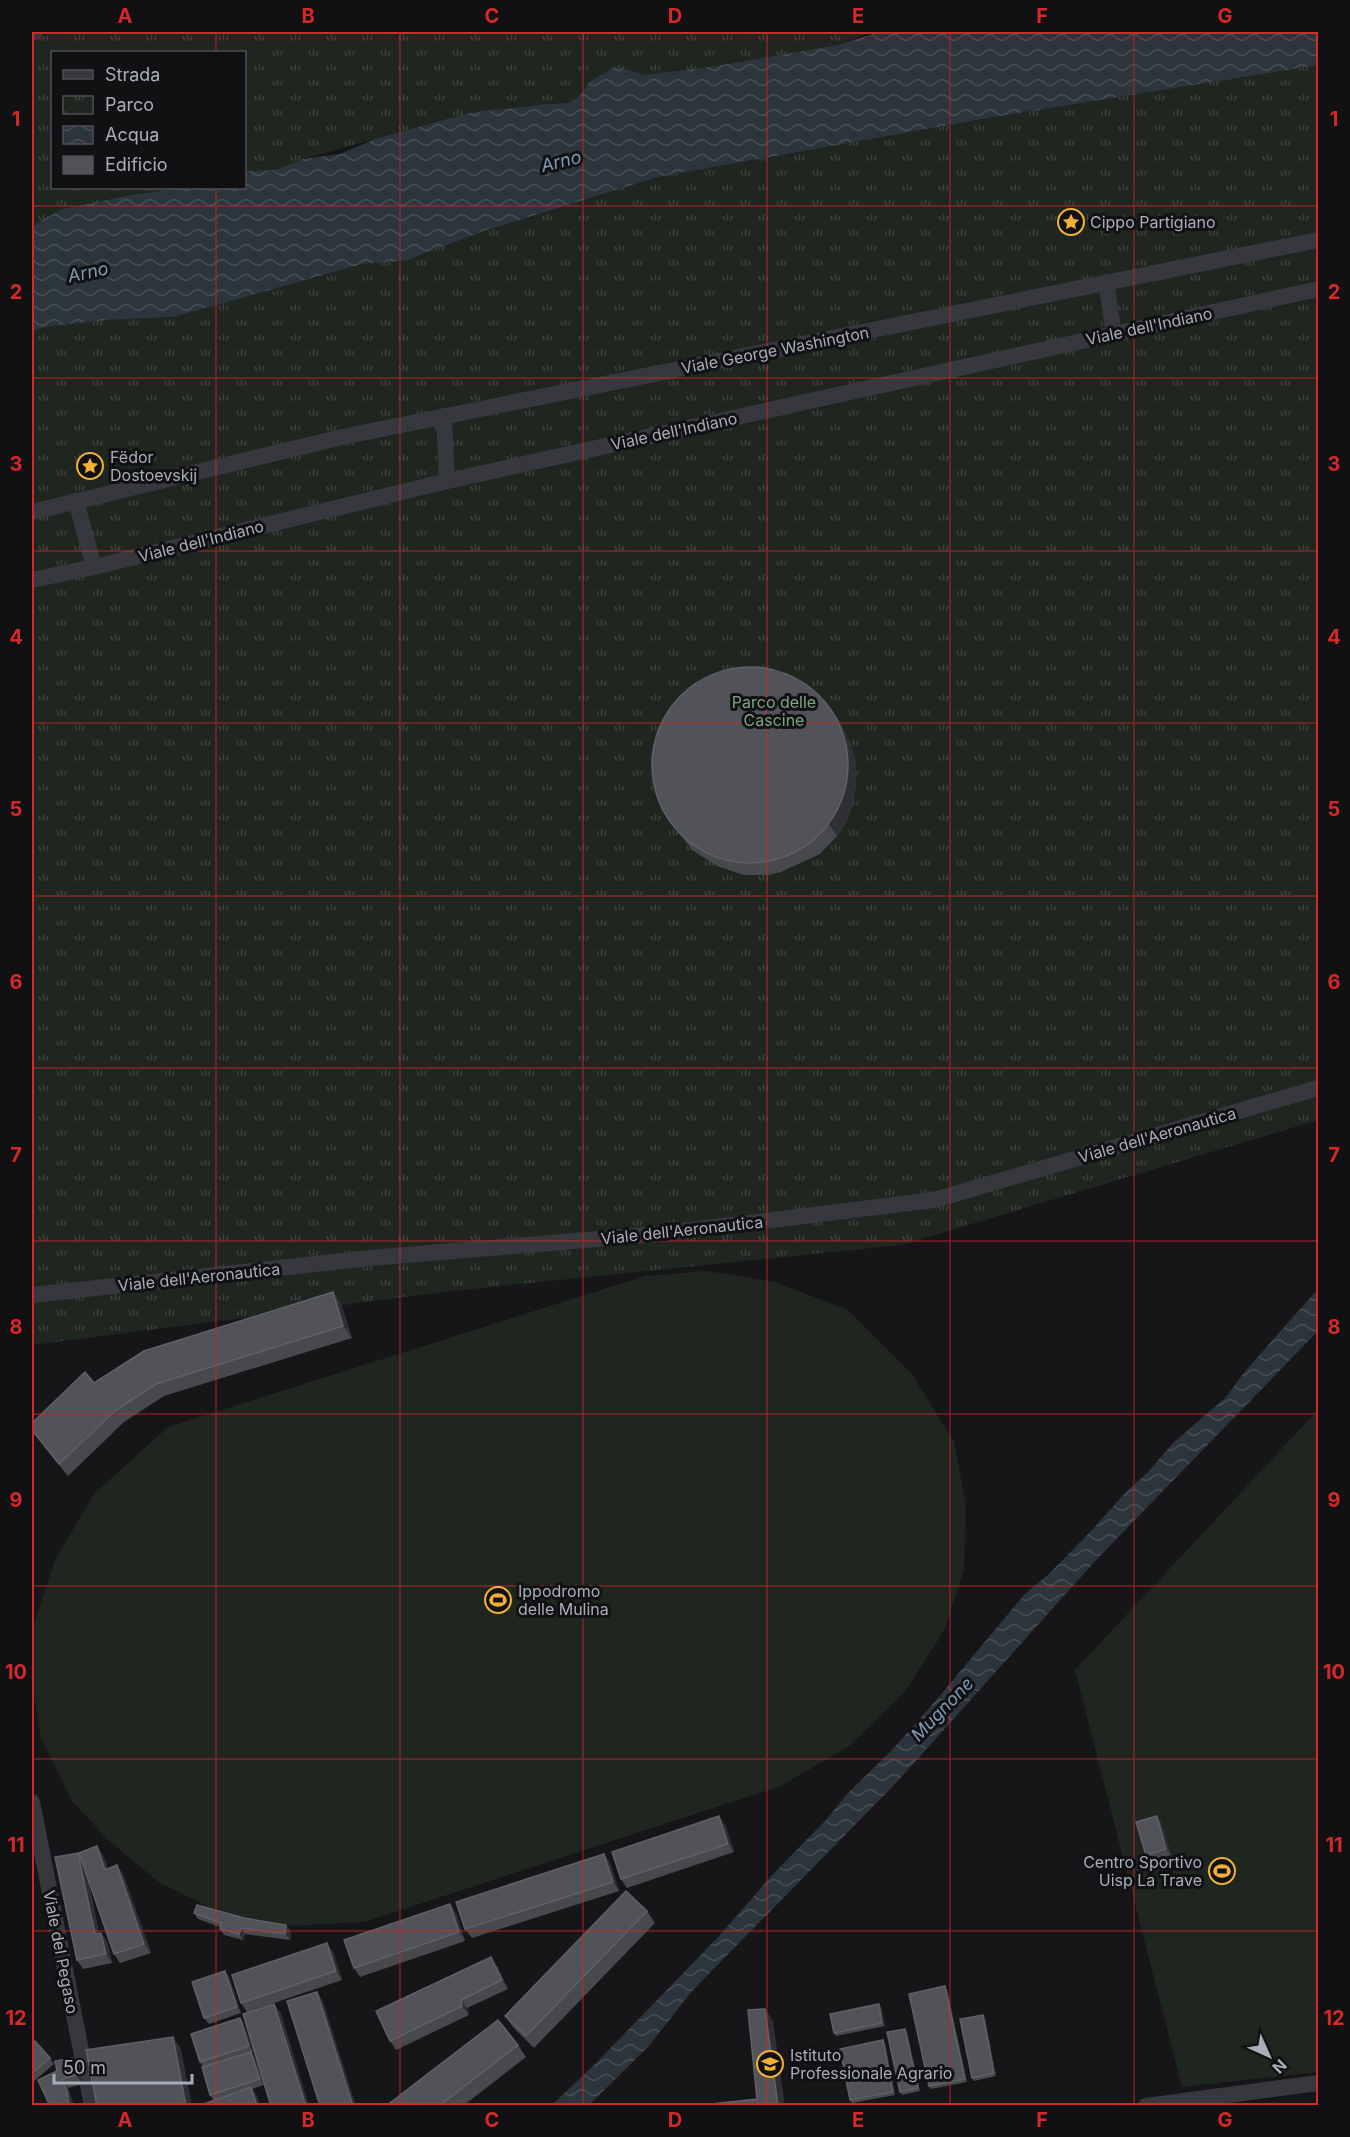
<svg xmlns="http://www.w3.org/2000/svg" width="1350" height="2137" font-family="Inter,sans-serif">
<style>
.grass{fill:#1e261f}
.park{fill:url(#park-tufts)}
.water{fill:url(#water-waves)}
.lines{fill:none;stroke-linecap:round;stroke-linejoin:round}
.street{stroke:#37383d;stroke-width:16}
.wall{fill:#47494d}
.shaded-wall{fill:#2f3033}
.building{fill:#525359;stroke:#5f6168;stroke-width:1.5}
.grid{fill:none;stroke:#d62828;stroke-width:1.5;stroke-opacity:0.55}
.labels{text-anchor:middle;dominant-baseline:central;stroke-width:6;stroke-linejoin:round;paint-order:stroke}
.poi-label{font-size:16px;fill:#a8adb8;stroke:#111113;text-anchor:start}
.street-label{font-size:16px;fill:#a8adb8;stroke:#111113}
.park-label{font-size:16px;fill:#7fa381;stroke:#111113}
.water-label{font-size:18px;font-style:italic;fill:#7f9bb3;stroke:#111113}
.neatline{fill:none;stroke:#d62828;stroke-width:2}
.grid-label{font-size:20px;text-anchor:middle;font-weight:bold;fill:#d62828}
</style>
<defs>
<pattern id="park-tufts" width="24" height="20" patternUnits="userSpaceOnUse" patternTransform="scale(1.5)"><rect width="24" height="20" fill="#1e261f"/><path d="M3 7l-1-3M5 7V3M7 7l1-3M15 17l-1-3M17 17v-4M19 17l1-3" fill="none" stroke="#3c433d"/></pattern>
<pattern id="water-waves" width="16" height="10" patternUnits="userSpaceOnUse" patternTransform="scale(1.5)"><rect width="16" height="10" fill="#2c353c"/><path d="M0 5q4-4 8 0t8 0" fill="none" stroke="#485056"/></pattern>
</defs>
<rect width="100%" height="100%" fill="#161618"/>
<!-- grass -->
<g class="grass">
<polygon points="707,1271 775,1282 848,1310 911,1373 954,1441 966,1506 964,1570 944,1631 904,1693 849,1746 781,1786 364,1922 287,1926 223,1914 160,1883 109,1841 72,1801 41,1738 32,1684 32,1629 55,1560 94,1494 168,1427 645,1276"/>
<polygon points="1318,1410 1318,2072 1182,2087 1075,1670"/>
</g>
<!-- park -->
<g class="park">
<polygon points="62,32 871,32 837,45 722,65 645,75 616,66 589,82 579,97 568,103 547,104 468,113 303,159 276,170 245,171 244,52 52,52 52,188 182,188 131,195 62,209 32,226 32,38"/>
<polygon points="1318,65 1318,1120 901,1245 452,1291 32,1345 32,331 51,326 108,320 174,317 362,264 405,261 481,232 658,177 994,117"/>
</g>
<!-- water -->
<g class="water">
<polygon points="880,32 1318,32 1318,65 994,117 658,177 484,231 405,261 362,264 174,317 108,320 51,326 32,331 32,226 62,209 131,195 182,188 244,188 245,171 276,170 303,159 340,154 375,139 468,113 547,104 568,103 579,97 589,82 616,66 645,75 722,65 837,45"/>
<polygon points="1318,1289 1318,1331 1097,1559 896,1783 692,1991 648,2047 589,2105 552,2105 597,2062 720,1935 774,1873 826,1820 847,1794 892,1750 938,1698 1024,1595 1050,1573 1089,1533 1127,1491 1148,1472 1173,1443 1226,1397 1246,1370"/>
</g>
<g class="lines">
<!-- street -->
<g class="street">
<polyline points="32,32 35,32"/>
<polyline points="1106,282 1114,334"/>
<polyline points="444,416 447,481"/>
<polyline points="76,501 94,567"/>
<polyline points="32,512 342,437 1318,240"/>
<polyline points="32,580 94,567 447,481 1318,289"/>
<polyline points="32,1295 370,1258 658,1234 934,1200 1318,1088"/>
<polyline points="32,1802 92,2106"/>
<polyline points="1146,2106 1318,2083"/>
</g>
</g>
<!-- wall -->
<g class="wall">
<polygon points="839,720 850,743 856,763 856,783 853,804 845,824 837,836 820,854 781,872 769,875 744,875 717,866 692,850 661,809"/>
<polygon points="333,1292 341,1304 352,1338 164,1396 124,1422 68,1476 32,1431 32,1423 94,1383"/>
<polygon points="1161,1822 1171,1855 1150,1861 1146,1855"/>
<polygon points="725,1825 734,1852 627,1888 621,1879"/>
<polygon points="78,1853 81,1857 103,1855 108,1869 123,1874 151,1953 120,1963 114,1954 87,1874 99,1933 107,1941 112,1963 83,1969 77,1960"/>
<polygon points="610,1863 619,1891 472,1938 465,1929"/>
<polygon points="647,1911 655,1923 534,2048 513,2027 505,2016"/>
<polygon points="194,1913 291,1931 290,1940 245,1934 243,1940 224,1935 220,1929 220,1927 198,1919"/>
<polygon points="456,1913 465,1941 360,1977 354,1968"/>
<polygon points="333,1952 342,1980 247,2012 241,2003"/>
<polygon points="497,1966 508,1989 467,2008 469,2015 396,2050 390,2041"/>
<polygon points="229,1977 241,2013 209,2024 204,2018"/>
<polygon points="947,1989 967,2082 931,2089 929,2086"/>
<polygon points="881,2007 885,2026 836,2036 834,2033"/>
<polygon points="983,2015 985,2018 996,2076 974,2081 972,2078"/>
<polygon points="240,2018 244,2024 253,2052 252,2053 255,2058 264,2085 252,2089 257,2096 214,2101 210,2095 203,2067 200,2062"/>
<polygon points="905,2029 907,2032 920,2091 902,2095 900,2092"/>
<polygon points="883,2040 885,2043 895,2095 852,2103 850,2100"/>
<polygon points="32,2044 50,2058 54,2064 32,2083"/>
<polygon points="518,2045 526,2057 463,2106 386,2106"/>
<polygon points="73,2058 80,2067 83,2084 68,2088 74,2106 50,2106 57,2071"/>
</g>
<!-- shaded-wall -->
<g class="shaded-wall">
<polygon points="831,708 839,720 850,743 856,763 856,783 853,804 845,824 837,836 829,824"/>
<polygon points="333,1292 341,1304 352,1338 343,1326"/>
<polygon points="719,1816 725,1825 734,1852 728,1844"/>
<polygon points="1157,1816 1161,1822 1171,1855 1166,1849"/>
<polygon points="97,1846 103,1855 111,1879 105,1870"/>
<polygon points="78,1853 84,1862 101,1943 95,1934"/>
<polygon points="604,1854 610,1863 619,1891 613,1882"/>
<polygon points="117,1865 123,1874 151,1953 144,1944"/>
<polygon points="450,1904 456,1913 465,1941 459,1932"/>
<polygon points="286,1925 291,1931 290,1940 285,1934"/>
<polygon points="241,1928 245,1934 243,1940 239,1934"/>
<polygon points="101,1933 107,1941 112,1963 106,1954"/>
<polygon points="327,1943 333,1952 342,1980 336,1971"/>
<polygon points="491,1957 497,1966 508,1989 502,1980"/>
<polygon points="225,1971 229,1977 241,2013 237,2007"/>
<polygon points="945,1986 947,1989 967,2082 965,2079"/>
<polygon points="317,1992 323,2001 356,2106 353,2106"/>
<polygon points="461,2000 467,2008 469,2015 462,2006"/>
<polygon points="274,2004 281,2013 309,2106 306,2106"/>
<polygon points="879,2004 881,2007 885,2026 882,2023"/>
<polygon points="765,2009 773,2021 785,2106 778,2106"/>
<polygon points="983,2015 985,2018 996,2076 994,2073"/>
<polygon points="240,2018 244,2024 253,2052 249,2046"/>
<polygon points="905,2029 907,2032 920,2091 918,2088"/>
<polygon points="173,2037 181,2049 192,2106 186,2106"/>
<polygon points="883,2040 885,2043 895,2095 893,2092"/>
<polygon points="251,2052 255,2058 264,2085 260,2079"/>
<polygon points="73,2058 80,2067 83,2084 76,2075"/>
<polygon points="62,2079 68,2088 74,2106 69,2106"/>
<polygon points="251,2087 257,2096 260,2106 257,2106"/>
</g>
<!-- building -->
<g class="building">
<circle cx="750" cy="765" r="98"/>
<polygon points="333,1292 343,1326 156,1384 116,1410 59,1464 32,1430 32,1423 85,1372 94,1383 144,1351"/>
<polygon points="719,1816 728,1844 621,1879 612,1852"/>
<polygon points="1157,1816 1166,1849 1146,1855 1136,1822"/>
<polygon points="97,1846 105,1870 117,1865 144,1944 114,1954 79,1853"/>
<polygon points="78,1853 95,1934 101,1933 106,1954 77,1960 55,1857"/>
<polygon points="604,1854 613,1882 465,1929 456,1902"/>
<polygon points="626,1891 647,1911 526,2036 505,2016"/>
<polygon points="450,1904 459,1932 354,1968 344,1940"/>
<polygon points="197,1905 244,1918 286,1925 285,1934 241,1928 239,1934 220,1929 221,1923 194,1913"/>
<polygon points="327,1943 336,1971 241,2003 232,1975"/>
<polygon points="491,1957 502,1980 461,2000 462,2006 390,2041 376,2011"/>
<polygon points="225,1971 237,2007 204,2018 192,1982"/>
<polygon points="945,1986 965,2079 929,2086 909,1994"/>
<polygon points="317,1992 353,2106 320,2106 287,2001"/>
<polygon points="274,2004 306,2106 271,2106 243,2014"/>
<polygon points="879,2004 882,2023 834,2033 830,2014"/>
<polygon points="765,2009 778,2106 692,2106 757,2099 748,2010"/>
<polygon points="983,2015 994,2073 972,2078 960,2019"/>
<polygon points="240,2018 249,2046 200,2062 191,2034"/>
<polygon points="498,2020 518,2045 439,2106 386,2106"/>
<polygon points="905,2029 918,2088 900,2092 887,2032"/>
<polygon points="173,2037 186,2106 97,2106 86,2050"/>
<polygon points="883,2040 893,2092 850,2100 840,2049"/>
<polygon points="35,2041 50,2058 32,2073 32,2044"/>
<polygon points="251,2052 260,2079 210,2095 202,2067"/>
<polygon points="73,2058 76,2075 62,2079 67,2091 69,2106 50,2106 38,2080 57,2071 55,2061"/>
<polygon points="251,2087 257,2106 201,2105"/>
</g>
<!-- grid -->
<path class="grid" d="M 216,32 L 216,52M 400,32 L 400,2106M 583,32 L 583,2106M 767,32 L 767,2106M 950,32 L 950,2106M 1134,32 L 1134,2106M 216,188 L 216,2106M 32,206 L 1318,206M 32,378 L 1318,378M 32,551 L 1318,551M 32,723 L 1318,723M 32,896 L 1318,896M 32,1068 L 1318,1068M 32,1241 L 1318,1241M 32,1414 L 1318,1414M 32,1586 L 1318,1586M 32,1759 L 1318,1759M 32,1931 L 1318,1931"/>
<!-- icons -->
<defs>
<symbol id="sight-ring" viewBox="-11 -11 22 22"><circle r="9.5" fill="#111113" stroke="#f2b134" stroke-width="1.5"/><path d="M0-6L1.8-2.2L6-1.7L2.9 1.2L3.7 5.4L0 3.3L-3.7 5.4L-2.9 1.2L-6-1.7L-1.8-2.2Z" fill="#f2b134"/></symbol>
<symbol id="stadium-ring" viewBox="-11 -11 22 22"><circle r="9.5" fill="#111113" stroke="#f2b134" stroke-width="1.5"/><path d="M0-5a6.5 5 0 1 0 0 10a6.5 5 0 1 0 0-10ZM-3.5-1.8h7v3.6h-7Z" fill="#f2b134"/></symbol>
<symbol id="school-ring" viewBox="-11 -11 22 22"><circle r="9.5" fill="#111113" stroke="#f2b134" stroke-width="1.5"/><path d="M0-5L7-2L0 1L-7-2ZM-4 1L0 2.5L4 1V4Q0 6-4 4Z" fill="#f2b134"/></symbol>
</defs>
<g fill-rule="evenodd">
<use href="#sight-ring" x="1056" y="207" width="30" height="30"/>
<use href="#sight-ring" x="75" y="451" width="30" height="30"/>
<use href="#stadium-ring" x="483" y="1585" width="30" height="30"/>
<use href="#stadium-ring" x="1207" y="1856" width="30" height="30"/>
<use href="#school-ring" x="755" y="2049" width="30" height="30"/>
</g>
<g class="labels">
<!-- poi labels -->
<g class="poi-label">
<text x="1090" y="222">Cippo Partigiano</text>
<text x="110" y="457">Fëdor<tspan x="110" dy="18">Dostoevskij</tspan></text>
<text x="518" y="1591">Ippodromo<tspan x="518" dy="18">delle Mulina</tspan></text>
<text x="1202" y="1862" text-anchor="end">Centro Sportivo<tspan x="1202" dy="18">Uisp La Trave</tspan></text>
<text x="790" y="2055">Istituto<tspan x="790" dy="18">Professionale Agrario</tspan></text>
</g>
<!-- street labels -->
<g class="street-label">
<text transform="translate(1149 326) rotate(-12)">Viale dell'Indiano</text>
<text transform="translate(775 350) rotate(-11)">Viale George Washington</text>
<text transform="translate(674 431) rotate(-12)">Viale dell'Indiano</text>
<text transform="translate(201 541) rotate(-14)">Viale dell'Indiano</text>
<text transform="translate(1157 1135) rotate(-16)">Viale dell'Aeronautica</text>
<text transform="translate(682 1230) rotate(-6)">Viale dell'Aeronautica</text>
<text transform="translate(199 1277) rotate(-6)">Viale dell'Aeronautica</text>
<text transform="translate(61 1952) rotate(79)">Viale del Pegaso</text>
</g>
<!-- park labels -->
<g class="park-label">
<text x="774" y="702">Parco delle<tspan x="774" dy="18">Cascine</tspan></text>
</g>
<!-- water labels -->
<g class="water-label">
<text transform="translate(561 161) rotate(-14)">Arno</text>
<text transform="translate(88 272) rotate(-12)">Arno</text>
<text transform="translate(942 1709) rotate(-46)">Mugnone</text>
</g>
</g>
<!-- border -->
<rect width="1350" height="2137" fill="none" stroke="#111113" stroke-width="66"/>
<!-- legend -->
<rect x="51" y="51" width="195" height="138" fill="#111113" stroke="#4d4f55" stroke-width="1.5"/>
<rect x="63" y="70" width="30" height="9" fill="#37383d" stroke="#4d4f55" stroke-width="1.5"/>
<text x="105" y="81" font-size="18" fill="#a8adb8">Strada</text>
<rect x="63" y="96" width="30" height="18" fill="url(#park-tufts)" stroke="#4d4f55" stroke-width="1.5"/>
<text x="105" y="111" font-size="18" fill="#a8adb8">Parco</text>
<rect x="63" y="126" width="30" height="18" fill="url(#water-waves)" stroke="#4d4f55" stroke-width="1.5"/>
<text x="105" y="141" font-size="18" fill="#a8adb8">Acqua</text>
<rect x="63" y="156" width="30" height="18" fill="#525359" stroke="#4d4f55" stroke-width="1.5"/>
<text x="105" y="171" font-size="18" fill="#a8adb8">Edificio</text>
<!-- north arrow -->
<g transform="translate(1269 2056) rotate(135)" stroke="#111113" stroke-width="4.5" paint-order="stroke">
<path d="M0-4.5L10 22L0 15L-10 22Z" fill="#a8adb8"/>
<text y="-9" font-size="16" font-weight="bold" text-anchor="middle" fill="#a8adb8">N</text>
</g>
<!-- scale -->
<path d="M54 2074v9h138v-9" fill="none" stroke="#a8adb8" stroke-width="3"/>
<text x="63" y="2074" font-size="18" fill="#a8adb8" stroke="#111113" stroke-width="4.5" paint-order="stroke">50 m</text>
<rect x="33" y="33" width="1284" height="2071" class="neatline"/>
<g class="grid-label">
<text x="125" y="23">A</text>
<text x="308" y="23">B</text>
<text x="492" y="23">C</text>
<text x="675" y="23">D</text>
<text x="858" y="23">E</text>
<text x="1042" y="23">F</text>
<text x="1225" y="23">G</text>
<text x="16" y="126">1</text>
<text x="1334" y="126">1</text>
<text x="16" y="299">2</text>
<text x="1334" y="299">2</text>
<text x="16" y="471">3</text>
<text x="1334" y="471">3</text>
<text x="16" y="644">4</text>
<text x="1334" y="644">4</text>
<text x="16" y="816">5</text>
<text x="1334" y="816">5</text>
<text x="16" y="989">6</text>
<text x="1334" y="989">6</text>
<text x="16" y="1162">7</text>
<text x="1334" y="1162">7</text>
<text x="16" y="1334">8</text>
<text x="1334" y="1334">8</text>
<text x="16" y="1507">9</text>
<text x="1334" y="1507">9</text>
<text x="16" y="1679">10</text>
<text x="1334" y="1679">10</text>
<text x="16" y="1852">11</text>
<text x="1334" y="1852">11</text>
<text x="16" y="2025">12</text>
<text x="1334" y="2025">12</text>
<text x="125" y="2127">A</text>
<text x="308" y="2127">B</text>
<text x="492" y="2127">C</text>
<text x="675" y="2127">D</text>
<text x="858" y="2127">E</text>
<text x="1042" y="2127">F</text>
<text x="1225" y="2127">G</text>
</g>
</svg>
